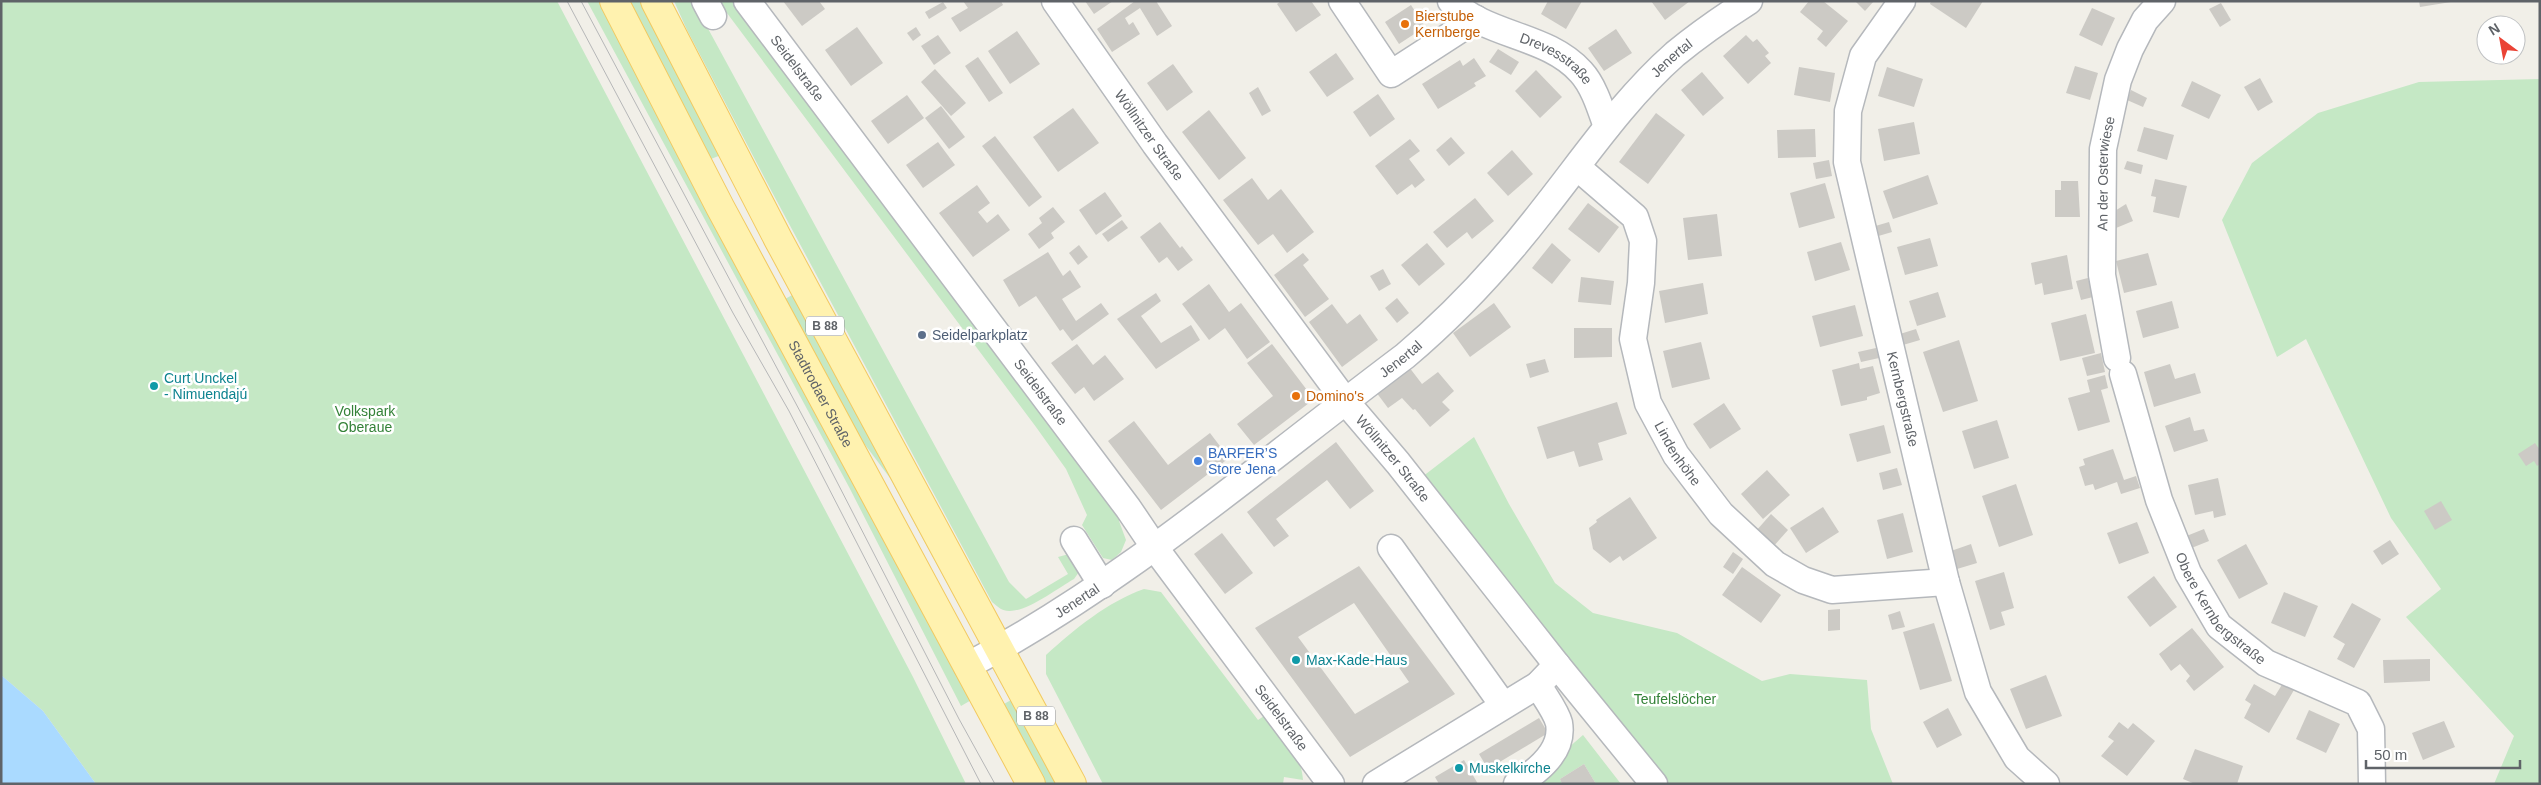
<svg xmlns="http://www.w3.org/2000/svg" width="2541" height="785" font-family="Helvetica,sans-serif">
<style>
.green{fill:#c5e8c5}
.water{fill:#aadaff}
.building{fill:#cccac5;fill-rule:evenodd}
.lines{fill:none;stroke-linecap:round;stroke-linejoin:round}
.minor-casing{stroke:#b5b8bc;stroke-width:29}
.major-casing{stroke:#f2c960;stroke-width:30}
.minor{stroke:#fff;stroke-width:26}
.major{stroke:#fff2af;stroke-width:28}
.tram{stroke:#b6b7b8;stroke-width:1}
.food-dot{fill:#e8710a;stroke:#fff;stroke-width:2}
.service-dot{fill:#5c6f8a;stroke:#fff;stroke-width:2}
.culture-dot{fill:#0f9aa8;stroke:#fff;stroke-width:2}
.shop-dot{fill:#3f7fe0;stroke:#fff;stroke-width:2}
.labels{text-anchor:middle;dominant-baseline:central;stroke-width:5;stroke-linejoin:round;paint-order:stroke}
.shield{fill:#fff;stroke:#8f9295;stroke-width:1}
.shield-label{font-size:12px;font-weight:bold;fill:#5f6368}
.food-label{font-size:14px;fill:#c56008;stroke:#fff;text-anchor:start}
.street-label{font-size:14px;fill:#5f6368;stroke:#fff}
.service-label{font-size:14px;fill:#4e5e75;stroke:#fff;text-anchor:start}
.culture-label{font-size:14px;fill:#0d838f;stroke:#fff;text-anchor:start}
.park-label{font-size:14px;fill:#348238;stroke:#fff}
.shop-label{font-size:14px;fill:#366cbe;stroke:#fff;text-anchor:start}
</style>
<rect width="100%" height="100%" fill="#f1efe8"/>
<!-- green -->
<g class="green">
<polygon points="1,1 557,1 913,677 966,784 96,784 43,711 1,675"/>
<polygon points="587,1 600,1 973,699 961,706 849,487"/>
<polygon points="629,1 645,1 721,155 711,159"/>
<path d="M 674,1 L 693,1 L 1009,582 L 1026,599 L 1068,574 L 1058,557 L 1069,554 L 1079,572 L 1074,579 C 1058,588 1027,612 1009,611 C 1002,611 998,607 992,602 L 772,192 L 687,30 Z"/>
<polygon points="718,1 737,1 1125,518 1119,521 1126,540 1121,552 1112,560 1103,558 1082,525 1087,515 1066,469 1036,427"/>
<polygon points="2540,79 2540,784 2494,784 2514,736 2406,617 2441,589 2391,518 2306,339 2277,357 2222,220 2252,163 2318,113 2419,82"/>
<polygon points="796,293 968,608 962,611 890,478 863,442 785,299"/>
<polygon points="1474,437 1509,504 1555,583 1593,613 1677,633 1762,681 1790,674 1867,680 1871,729 1893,784 1669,784 1422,477"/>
<path d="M 1144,589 L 1161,592 L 1258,720 L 1270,712 C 1284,734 1301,754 1303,780 L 1284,777 L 1283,784 L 1103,784 L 1046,674 L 1046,655 C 1075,629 1107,602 1144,589 Z"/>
<polygon points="1013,699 1061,784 1045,784 1002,705"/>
<polygon points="1583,735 1621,784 1596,784 1584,764 1560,779 1562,784 1527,784"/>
</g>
<!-- water -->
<polygon class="water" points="1,675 43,711 96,784 1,784"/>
<!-- building -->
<g class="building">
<polygon points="783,1 819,1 825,9 802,26"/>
<polygon points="963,1 1001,1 1003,5 960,32 951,18 968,8"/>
<polygon points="1085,1 1113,1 1094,14"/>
<polygon points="1135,1 1156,1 1172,26 1157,36 1140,8 1125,18 1129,25 1133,22 1140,34 1112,52 1097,29"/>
<polygon points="1281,1 1311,1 1321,15 1296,32 1277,4"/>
<polygon points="1548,1 1582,1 1566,29 1541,14"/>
<polygon points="1651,1 1690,1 1665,20"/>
<polygon points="1809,1 1823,1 1848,21 1826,47 1817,39 1823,31 1800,12"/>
<polygon points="1855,1 1874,1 1865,11"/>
<polygon points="1931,1 1983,1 1966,28 1930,4"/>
<polygon points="2419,1 2451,1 2451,2 2420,7"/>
<polygon points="943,2 947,8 929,19 925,12"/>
<polygon points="2221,3 2231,20 2220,27 2209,9"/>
<polygon points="1411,5 1425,27 1399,44 1385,22"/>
<polygon points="2092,8 2115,18 2102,46 2079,35"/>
<polygon points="857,27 883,63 851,86 825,50"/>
<polygon points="916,27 921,35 913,41 907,33"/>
<polygon points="1616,29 1632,53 1604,71 1588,48"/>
<polygon points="1017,31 1040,64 1010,84 988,51"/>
<polygon points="938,35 951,53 934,65 921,46"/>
<polygon points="1746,35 1753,42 1757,39 1769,53 1765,56 1771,63 1748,84 1723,56"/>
<polygon points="1498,49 1519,62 1511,75 1489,62"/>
<polygon points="1336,53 1354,79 1327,97 1309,72"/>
<polygon points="978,57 1003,93 989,102 965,66"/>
<polygon points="1474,58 1486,76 1474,83 1476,86 1438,109 1422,84 1460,60 1463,66"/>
<polygon points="1173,64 1193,92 1167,111 1147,83"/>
<polygon points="2075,66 2098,73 2090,100 2066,93"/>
<polygon points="1799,67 1835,73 1830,102 1794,95"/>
<polygon points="1887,67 1923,79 1914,107 1878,96"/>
<polygon points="935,69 966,103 951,116 921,82"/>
<polygon points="1536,70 1562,97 1540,118 1515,91"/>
<polygon points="1702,72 1724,98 1703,116 1681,90"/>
<polygon points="2260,78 2273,102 2258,111 2244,87"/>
<polygon points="2192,81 2221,95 2209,119 2181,106"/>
<polygon points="1258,87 1271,111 1262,116 1249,93"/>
<polygon points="2131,90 2147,98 2143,107 2127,100"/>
<polygon points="1378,94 1395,119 1370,137 1353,112"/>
<polygon points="907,95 924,118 888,144 871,121"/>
<polygon points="941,106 965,137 949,149 925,118"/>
<polygon points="1073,108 1099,143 1058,172 1033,137"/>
<polygon points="1209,110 1246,158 1219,180 1182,132"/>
<polygon points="1656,113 1685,135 1648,184 1619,162"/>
<polygon points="1914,122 1920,154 1884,161 1878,129"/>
<polygon points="2144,127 2174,135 2167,160 2137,151"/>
<polygon points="1815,129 1816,157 1778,158 1777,130"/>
<polygon points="995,136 1042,197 1029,207 982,146"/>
<polygon points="1451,137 1465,153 1449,166 1436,150"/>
<polygon points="1410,139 1420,151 1409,159 1425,180 1415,188 1412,184 1397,195 1375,166"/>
<polygon points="938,142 955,165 923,188 906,165"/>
<polygon points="1512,150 1533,174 1508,196 1487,173"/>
<polygon points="1829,160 1832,176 1816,179 1813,163"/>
<polygon points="2127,161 2143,165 2141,174 2124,169"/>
<polygon points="1928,175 1938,204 1893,219 1883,191"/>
<polygon points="1252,178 1268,200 1281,189 1314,232 1287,253 1273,234 1258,245 1223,200"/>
<polygon points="2155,179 2187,186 2179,218 2153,212 2156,197 2151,196"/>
<polygon points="2061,181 2078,181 2080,217 2055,217 2055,190 2061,190"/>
<polygon points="1825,183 1835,218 1799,228 1790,193"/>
<polygon points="977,185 990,203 978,212 987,223 998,214 1010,230 973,257 939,213"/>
<polygon points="1105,192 1122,216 1096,235 1079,210"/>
<polygon points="1475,198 1494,221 1472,239 1467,232 1447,248 1433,232"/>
<polygon points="1588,203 1619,227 1599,253 1568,229"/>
<polygon points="2126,204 2133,221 2116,228 2110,214"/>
<polygon points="1053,207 1065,222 1051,233 1054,238 1039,249 1028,234 1042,223 1039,218"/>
<polygon points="1717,214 1722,256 1688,260 1683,218"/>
<polygon points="1122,220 1128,228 1108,242 1102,234"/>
<polygon points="1160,222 1180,248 1182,246 1193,260 1178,271 1167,257 1159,263 1140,237"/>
<polygon points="1889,222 1892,232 1875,237 1872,227"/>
<polygon points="1930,238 1938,266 1905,275 1897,247"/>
<polygon points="1841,242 1850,270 1815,281 1807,252"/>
<polygon points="1427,243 1445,264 1419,286 1401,265"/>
<polygon points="1552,243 1571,260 1552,284 1532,268"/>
<polygon points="1079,245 1088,257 1078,265 1069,253"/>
<polygon points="1048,252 1063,276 1070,270 1081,287 1062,299 1076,321 1101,303 1109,314 1072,341 1063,329 1060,331 1036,296 1019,307 1003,280"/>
<polygon points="1303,253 1309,260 1303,265 1329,299 1305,317 1274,275"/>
<polygon points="2148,253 2157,285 2124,293 2116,261"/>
<polygon points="2067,255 2073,289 2044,295 2042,283 2035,285 2031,263"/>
<polygon points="1383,269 1391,284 1379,291 1370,276"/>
<polygon points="1581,277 1614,281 1611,305 1578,302"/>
<polygon points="2088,278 2093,297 2081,300 2076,281"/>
<polygon points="1703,283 1708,314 1665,323 1659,291"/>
<polygon points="1209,284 1229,312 1241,303 1270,342 1247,359 1225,328 1209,340 1182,304"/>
<polygon points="1938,292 1946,317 1917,326 1909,301"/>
<polygon points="1156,293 1161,301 1141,316 1161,343 1191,325 1200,340 1156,369 1117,319"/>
<polygon points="1397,298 1409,313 1397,323 1385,308"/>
<polygon points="2172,301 2179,328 2143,338 2136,311"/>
<polygon points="1494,303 1511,327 1470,357 1453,333"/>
<polygon points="1332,304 1347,324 1360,314 1378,340 1342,367 1309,322"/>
<polygon points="1855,305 1863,336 1820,347 1812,316"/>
<polygon points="2086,314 2095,353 2060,361 2051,323"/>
<polygon points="1574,328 1612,328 1612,357 1574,358"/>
<polygon points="1916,329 1920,340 1903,345 1900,334"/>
<polygon points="1959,340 1978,401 1943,412 1923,352"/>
<polygon points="1701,342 1710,379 1672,388 1663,351"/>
<polygon points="1077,344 1093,365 1105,355 1124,379 1094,401 1084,387 1075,394 1051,363"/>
<polygon points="1272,344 1310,394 1309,403 1254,445 1237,424 1273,396 1247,363"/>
<polygon points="1876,348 1879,358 1861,362 1858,352"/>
<polygon points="2101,353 2105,372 2087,376 2082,358"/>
<polygon points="1545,359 1549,372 1530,378 1526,364"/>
<polygon points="1859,363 1860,369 1873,366 1880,393 1867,397 1867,400 1841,406 1832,370"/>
<polygon points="2170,364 2175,379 2195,373 2201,393 2154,407 2144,372"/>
<polygon points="1409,367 1422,384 1438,372 1454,391 1442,402 1450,410 1430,427 1415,409 1413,410 1402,398 1388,408 1376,392"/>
<polygon points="2105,375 2108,388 2101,390 2110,422 2078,431 2068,398 2090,392 2087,380"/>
<polygon points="1617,402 1627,434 1598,443 1603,460 1579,467 1574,451 1547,459 1537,427"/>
<polygon points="1724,403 1741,429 1710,449 1693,424"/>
<polygon points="2190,417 2194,431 2204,429 2208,441 2174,452 2165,426"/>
<polygon points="1997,420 2009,458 1974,469 1962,431"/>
<polygon points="1134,421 1168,465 1210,433 1229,458 1161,510 1108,441"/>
<polygon points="1884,425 1891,453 1857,462 1849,434"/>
<polygon points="1336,442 1374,491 1350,509 1327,480 1276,519 1289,536 1274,547 1247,512"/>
<polygon points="2535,443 2540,450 2540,464 2537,466 2534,461 2526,466 2518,454"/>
<polygon points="2113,449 2124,480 2136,476 2140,488 2121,494 2117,482 2095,490 2093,484 2085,486 2079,467 2085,465 2083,459"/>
<polygon points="1897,468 1902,485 1883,490 1879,473"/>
<polygon points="1767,470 1790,495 1763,519 1741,494"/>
<polygon points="2218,478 2226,515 2214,518 2213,511 2195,515 2188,485"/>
<polygon points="2016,484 2033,535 1999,547 1982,496"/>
<polygon points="1630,497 1657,538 1623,561 1620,556 1610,563 1593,549 1589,528 1597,522 1596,520"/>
<polygon points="2441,501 2452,520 2435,530 2424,511"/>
<polygon points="1823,507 1839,532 1806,553 1790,528"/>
<polygon points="1903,513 1913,552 1887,559 1877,520"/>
<polygon points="1771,514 1788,530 1773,547 1756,531"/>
<polygon points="2137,522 2149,553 2119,564 2107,533"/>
<polygon points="2204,529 2209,541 2189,549 2184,537"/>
<polygon points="1222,533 1253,573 1225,594 1194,554"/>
<polygon points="2390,540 2399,554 2382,565 2373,551"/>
<polygon points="1971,544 1977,563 1957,569 1951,551"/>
<polygon points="2246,544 2268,584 2239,599 2217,560"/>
<polygon points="1733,552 1743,559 1733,574 1723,567"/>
<path d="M 1359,566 L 1455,694 L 1350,757 L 1255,628 ZM 1354,603 L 1409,682 L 1355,714 L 1298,637 Z"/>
<polygon points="1742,567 1781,595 1761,623 1722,595"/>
<polygon points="2004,572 2014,608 2001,612 2005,625 1990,630 1975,581"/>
<polygon points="2154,576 2177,607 2150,627 2127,597"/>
<polygon points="2284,592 2318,606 2305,637 2271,623"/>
<polygon points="2352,603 2381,619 2354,668 2337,659 2345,644 2333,637"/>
<polygon points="1840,609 1840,630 1828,631 1828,610"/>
<polygon points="1900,611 1905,627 1892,630 1888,615"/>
<polygon points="1934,623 1952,681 1920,690 1903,632"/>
<polygon points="2192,628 2224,667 2194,691 2186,681 2190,676 2180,664 2171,671 2159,654"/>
<polygon points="2430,659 2430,681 2384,683 2383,660"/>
<polygon points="2046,675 2062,716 2026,729 2010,689"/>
<polygon points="2283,683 2294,690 2269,733 2244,718 2251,704 2245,700 2254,684 2275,696"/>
<polygon points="1948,708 1962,735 1937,748 1923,722"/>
<polygon points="2309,710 2340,724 2326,753 2296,739"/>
<polygon points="1539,718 1548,733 1488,769 1479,754"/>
<polygon points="2444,721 2455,747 2423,760 2412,733"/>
<polygon points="2119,722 2128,729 2133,723 2155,741 2127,776 2101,756 2114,741 2108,737"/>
<polygon points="2195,749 2243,766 2237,784 2195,784 2183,779"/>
<polygon points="1464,760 1478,784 1439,784 1435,777"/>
<polygon points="1584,764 1596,784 1562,784 1560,779"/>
</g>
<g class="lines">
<defs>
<g id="minor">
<polyline points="705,1 713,16"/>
<path id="s1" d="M 747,1 L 1128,508 L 1155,548 L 1331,784"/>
<path id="s2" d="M 1055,1 L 1155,144 L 1346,402 L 1398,463 L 1557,665 L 1654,784"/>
<polyline points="1342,1 1391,74 1476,19"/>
<path id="s3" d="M 1451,1 C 1487,37 1547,34 1581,72 C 1594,86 1601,110 1607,127"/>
<path id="s4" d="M 1902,1 L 1863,56 L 1848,111 L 1847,162 L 1946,582 L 1978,692 L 2017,758 L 2046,784"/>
<path id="s5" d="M 1577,167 L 1635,217 L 1643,241 L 1641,283 L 1633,339 L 1648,403 L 1676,455 L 1721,514 L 1775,564 L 1803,580 L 1832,590 L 1946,582"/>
<path id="s6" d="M 2117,358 L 2102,275 L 2103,149 L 2118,80 L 2130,49 L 2145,20 L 2162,1"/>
<path id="s7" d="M 2123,374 L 2159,500 L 2188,573 L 2219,626 L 2266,663 L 2358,703 L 2371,729 L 2372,784"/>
<polyline points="1074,540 1102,585"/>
<polyline points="1391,548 1503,705"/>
<path id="s8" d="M 967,666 C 1126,582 1262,463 1405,356 C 1456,313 1502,263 1543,210 C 1585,157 1624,99 1675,54 C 1698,35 1724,17 1749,1"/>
<polyline points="1376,784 1538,685 1557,665"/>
<path d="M 1517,784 C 1538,771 1564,751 1559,723 C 1556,711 1544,696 1538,685"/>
</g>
<g id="major">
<path id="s9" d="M 614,1 L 720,207 L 1031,784"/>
<polyline points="655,1 778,239 1072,784"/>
</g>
</defs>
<!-- minor casing -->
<use href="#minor" class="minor-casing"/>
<!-- major casing -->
<use href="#major" class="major-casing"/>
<!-- minor -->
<use href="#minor" class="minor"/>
<!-- major -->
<use href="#major" class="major"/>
<!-- tram -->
<g class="tram">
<polyline points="567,1 733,313 789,411 981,784"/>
<polyline points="581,1 818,445 959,719 995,784"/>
</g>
</g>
<!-- markers -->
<g class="food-dot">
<circle cx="1405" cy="24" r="5"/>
<circle cx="1296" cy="396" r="5"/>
</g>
<circle class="service-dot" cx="922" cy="335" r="5"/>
<g class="culture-dot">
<circle cx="154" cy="386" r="5"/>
<circle cx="1296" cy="660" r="5"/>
<circle cx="1459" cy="768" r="5"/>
</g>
<circle class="shop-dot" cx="1198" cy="461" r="5"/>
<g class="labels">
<!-- shield labels -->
<g class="shield">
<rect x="806" y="316.5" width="38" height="19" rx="4"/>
<rect x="1017" y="706.5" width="38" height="19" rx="4"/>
</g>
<g class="shield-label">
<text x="825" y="326">B 88</text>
<text x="1036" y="716">B 88</text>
</g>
<!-- food labels -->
<g class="food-label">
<text x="1415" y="16">Bierstube<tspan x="1415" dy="16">Kernberge</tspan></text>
<text x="1306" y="396">Domino's</text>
</g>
<!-- street labels -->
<g class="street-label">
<text stroke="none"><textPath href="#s8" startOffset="938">Jenertal</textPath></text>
<text stroke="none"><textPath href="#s3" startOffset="121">Drevesstraße</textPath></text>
<text stroke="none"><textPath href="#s1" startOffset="84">Seidelstraße</textPath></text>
<text stroke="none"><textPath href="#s2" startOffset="164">Wöllnitzer Straße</textPath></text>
<text stroke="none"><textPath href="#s6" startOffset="186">An der Osterwiese</textPath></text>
<text stroke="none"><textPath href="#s8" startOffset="532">Jenertal</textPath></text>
<text stroke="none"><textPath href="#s1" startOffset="489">Seidelstraße</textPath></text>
<text stroke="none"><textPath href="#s9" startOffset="444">Stadtrodaer Straße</textPath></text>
<text stroke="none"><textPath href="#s4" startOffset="419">Kernbergstraße</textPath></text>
<text stroke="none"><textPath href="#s5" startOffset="325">Lindenhöhe</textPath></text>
<text stroke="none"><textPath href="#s2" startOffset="569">Wöllnitzer Straße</textPath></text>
<text stroke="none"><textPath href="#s8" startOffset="128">Jenertal</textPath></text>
<text stroke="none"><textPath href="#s7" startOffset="258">Obere Kernbergstraße</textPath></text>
<text stroke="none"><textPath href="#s1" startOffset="894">Seidelstraße</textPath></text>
</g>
<!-- service labels -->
<g class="service-label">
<text x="932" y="335">Seidelparkplatz</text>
</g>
<!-- culture labels -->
<g class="culture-label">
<text x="164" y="378">Curt Unckel<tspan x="164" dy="16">- Nimuendajú</tspan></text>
<text x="1306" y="660">Max-Kade-Haus</text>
<text x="1469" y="768">Muskelkirche</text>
</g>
<!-- park labels -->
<g class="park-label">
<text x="365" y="411">Volkspark<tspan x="365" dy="16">Oberaue</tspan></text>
<text x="1675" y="699">Teufelslöcher</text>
</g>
<!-- shop labels -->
<g class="shop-label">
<text x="1208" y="453">BARFER’S<tspan x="1208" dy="16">Store Jena</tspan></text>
</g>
</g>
<!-- border -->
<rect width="2541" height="785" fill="none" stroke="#5f6368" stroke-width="5"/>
<!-- north arrow -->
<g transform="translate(2501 40) rotate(328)"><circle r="24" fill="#ffffff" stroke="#bfc1c3"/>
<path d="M0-4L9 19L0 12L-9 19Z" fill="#ea4335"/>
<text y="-8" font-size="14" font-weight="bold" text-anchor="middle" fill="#5f6368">N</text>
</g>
<!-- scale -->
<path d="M2366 760v8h154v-8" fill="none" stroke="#5f6368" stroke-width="2.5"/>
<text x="2374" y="760" font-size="15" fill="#5f6368" stroke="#ffffff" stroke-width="4" paint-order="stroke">50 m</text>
</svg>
